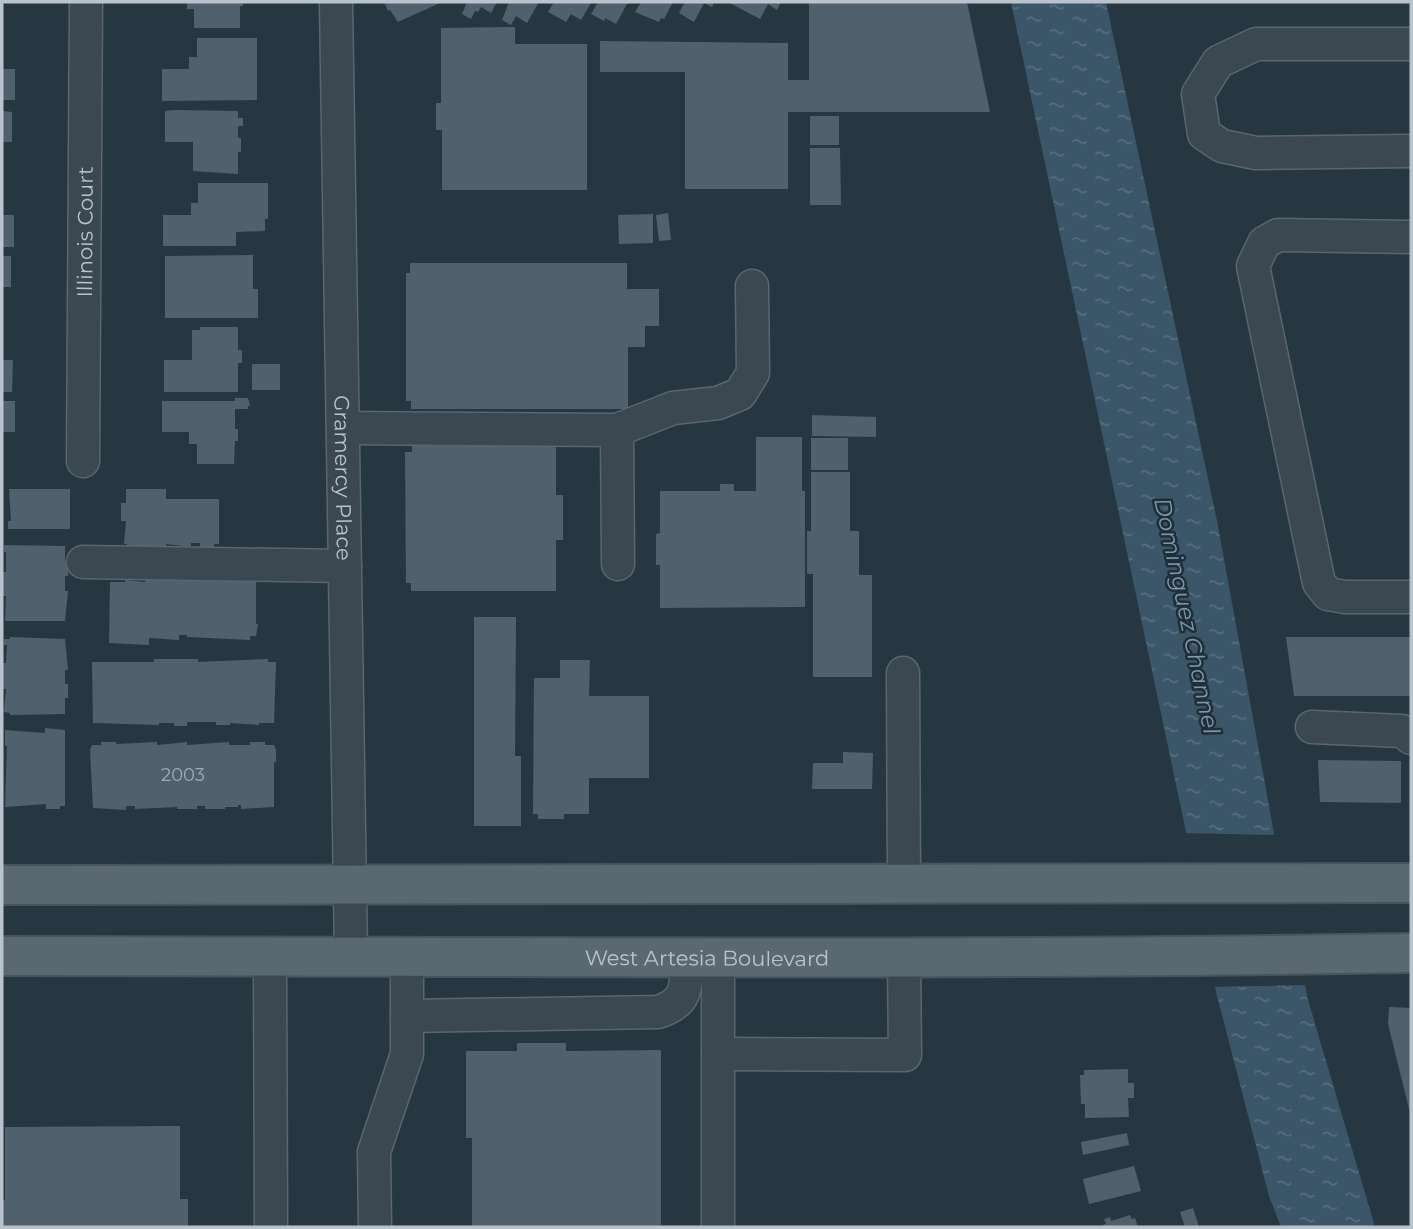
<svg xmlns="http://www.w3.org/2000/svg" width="1413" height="1229" font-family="Montserrat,sans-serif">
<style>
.water{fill:url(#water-ripples)}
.pier{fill:#273742}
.building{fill:#50616d}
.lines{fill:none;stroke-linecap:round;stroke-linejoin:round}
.minor-casing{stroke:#5a666f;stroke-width:35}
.major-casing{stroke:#48545e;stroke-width:42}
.minor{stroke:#3b4852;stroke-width:32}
.major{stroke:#5a6872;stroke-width:38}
.labels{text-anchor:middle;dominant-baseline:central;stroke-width:5;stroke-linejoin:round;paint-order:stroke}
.number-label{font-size:18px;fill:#9faab4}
.street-label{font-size:21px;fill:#b9c3cc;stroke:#202e37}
.water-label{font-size:23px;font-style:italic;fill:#7a98ae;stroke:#202e37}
</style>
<defs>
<pattern id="water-ripples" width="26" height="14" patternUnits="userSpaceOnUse" patternTransform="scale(1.75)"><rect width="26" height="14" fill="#3c5669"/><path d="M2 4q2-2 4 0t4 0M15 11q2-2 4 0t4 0" fill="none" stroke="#566d7d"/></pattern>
</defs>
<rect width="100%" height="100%" fill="#273742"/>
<!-- water -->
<polygon class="water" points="1011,2 1106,2 1217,521 1273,828 1308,1000 1375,1227 1281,1227 1269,1196 1216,992 1185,827"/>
<!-- pier -->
<polygon class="pier" points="1182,833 1278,835 1308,985 1212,987"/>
<!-- building -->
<g class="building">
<polygon points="187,2 243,2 243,6 240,6 240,28 194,28 194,9 187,9"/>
<polygon points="384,2 442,2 398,22 390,10 388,11"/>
<polygon points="467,2 497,2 491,13 481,7 478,12 475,11 471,19 462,14"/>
<polygon points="509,2 539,2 527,23 516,16 511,25 502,20"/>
<polygon points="554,2 589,2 591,3 581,20 571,14 566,22 548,12"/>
<polygon points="598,2 628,2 616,24 605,18 604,21 591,14"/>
<polygon points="641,2 673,2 664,19 661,18 659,22 635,12"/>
<polygon points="685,2 714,2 712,7 704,3 694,22 679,13"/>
<polygon points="728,2 781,2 777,10 768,4 760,19"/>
<polygon points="809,2 967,2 990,112 788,112 788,189 685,189 685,72 600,72 600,41 788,43 788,80 809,80"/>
<polygon points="515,27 515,44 587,44 587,190 442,190 442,130 436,130 436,103 441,103 441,28"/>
<polygon points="197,38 257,38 257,100 162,101 162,69 189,69 189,57 197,57"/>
<rect x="2" y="69" width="13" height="31"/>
<polygon points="174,110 238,111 238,118 243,118 243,126 238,126 238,138 241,138 241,152 238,152 238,174 193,171 193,142 165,142 165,111"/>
<polygon points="2,111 12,112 12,142 2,142"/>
<rect x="810" y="116" width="29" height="29"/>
<polygon points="810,148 840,148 841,205 810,205"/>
<polygon points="198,183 268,183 268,219 265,219 265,231 236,232 236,246 163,246 163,215 191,215 191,203 198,203"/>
<polygon points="668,213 671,240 659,241 656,215"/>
<polygon points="653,214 653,243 619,244 618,215"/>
<rect x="2" y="215" width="12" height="32"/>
<polygon points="253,255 253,289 258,289 258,318 165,318 165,256"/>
<rect x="2" y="256" width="9" height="31"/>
<polygon points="410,263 627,263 627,289 659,289 659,326 645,326 645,347 628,347 628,409 411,409 411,401 406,401 406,273 410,273"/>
<polygon points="200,327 238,327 238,350 242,350 242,363 238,363 238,392 164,392 164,360 192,360 192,330 200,330"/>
<polygon points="2,360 13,360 12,392 2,392"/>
<rect x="252" y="364" width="28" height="26"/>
<polygon points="235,398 248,398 250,406 248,406 248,409 235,409 235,429 238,429 238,441 235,441 234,464 197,464 197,444 189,444 189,432 162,432 162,401 235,401"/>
<rect x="2" y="401" width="13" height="31"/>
<polygon points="812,415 876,417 876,437 812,436"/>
<polygon points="756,437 802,437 802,491 805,491 805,607 660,608 660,565 656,565 656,534 660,533 660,491 720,491 720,484 734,484 734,491 756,491"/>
<rect x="811" y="438" width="37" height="32"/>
<polygon points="412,446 556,446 556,495 563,495 563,540 556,540 556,591 411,591 411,583 406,583 405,452 412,452"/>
<polygon points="811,472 850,472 850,531 859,531 859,575 872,575 872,677 813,677 813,574 807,574 807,531 811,531"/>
<polygon points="9,489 70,489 70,529 8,529 8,521 11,521"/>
<polygon points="126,489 166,489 166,499 219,499 219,544 214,544 214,548 200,548 200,543 191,543 191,547 166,544 166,549 127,549 127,544 124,544 126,521 121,521 121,503 126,503"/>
<polygon points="4,545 65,546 65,561 68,561 68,576 65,576 65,591 68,591 65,621 5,621 6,596 2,596 2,572 6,572 6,552 4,552"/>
<polygon points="146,575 256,575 256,624 258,624 256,636 250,636 250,640 187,637 187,635 179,635 179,640 149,638 149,645 109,643 110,582 125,582 125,580 145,582"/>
<polygon points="474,617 516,617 515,756 521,756 521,826 474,826"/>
<polygon points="10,637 65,639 68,670 65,670 65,684 68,684 68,698 65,698 65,714 10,715 10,713 4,712 6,689 2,689 2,663 6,663 7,645 4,645 4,639 10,639"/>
<polygon points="1286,637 1411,637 1411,696 1294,696"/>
<polygon points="154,659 198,659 198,662 268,659 268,662 276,662 274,723 259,723 259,725 230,723 230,725 216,725 216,722 187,722 187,726 174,726 174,723 159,723 159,725 93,723 92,662 154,662"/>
<polygon points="560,660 590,660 589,696 649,696 649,778 589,778 589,814 564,814 564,819 538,819 538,814 533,814 534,678 560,678"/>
<polygon points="45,728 65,730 65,806 60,806 60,809 46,809 46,804 5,807 7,746 5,746 5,730 45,733"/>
<polygon points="101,742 116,742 116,744 157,742 157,745 187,742 187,745 229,742 229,745 250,745 250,742 265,742 265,745 274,745 276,750 276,762 274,762 274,807 241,809 241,805 238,805 238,807 225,807 225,809 205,809 205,806 197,806 197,809 177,809 177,807 135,809 135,806 126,806 126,810 93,808 90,750 92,745 101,745"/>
<polygon points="843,752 873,753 872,789 812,789 813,763 843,763"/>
<polygon points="1318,760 1401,761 1401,803 1320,802"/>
<polygon points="1389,1007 1411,1008 1411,1117 1388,1024"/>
<polygon points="517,1043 566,1043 566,1051 661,1050 661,1227 472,1227 472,1138 466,1138 466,1051 517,1051"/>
<polygon points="1128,1069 1128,1083 1134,1083 1134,1098 1128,1098 1129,1117 1085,1118 1085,1104 1081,1104 1080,1075 1084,1075 1084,1070"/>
<polygon points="180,1126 180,1199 188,1199 188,1227 2,1227 2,1200 5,1200 5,1127"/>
<polygon points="1127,1133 1129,1145 1083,1155 1081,1142"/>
<polygon points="1134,1166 1141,1191 1089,1204 1083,1179"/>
<polygon points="1193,1208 1199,1227 1185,1227 1180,1212"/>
<polygon points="1130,1215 1132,1219 1135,1218 1138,1227 1096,1227 1106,1224 1104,1219 1110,1217 1111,1221"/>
</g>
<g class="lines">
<defs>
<g id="minor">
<path id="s1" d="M 336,2 L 351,955"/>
<polyline points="1411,44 1256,44 1218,62 1198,94 1204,134 1222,146 1256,153 1411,151"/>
<polyline points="1411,237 1278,235 1264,243 1253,266 1319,583 1328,594 1345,597 1411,597"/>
<polyline points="343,428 617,430 618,564"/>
<polyline points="617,430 673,408 718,403 740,394 753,373 752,286"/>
<path id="s2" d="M 83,461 L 86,2"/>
<polyline points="83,562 345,566"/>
<polyline points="903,673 904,884"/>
<polyline points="1312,727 1402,731 1411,738"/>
<polyline points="270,956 271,1227"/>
<polyline points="718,958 718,1227"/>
<path d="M 407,1016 L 658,1012 C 689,1002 685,987 688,958"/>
<polyline points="718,1054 905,1055 904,958"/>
<polyline points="375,1227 374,1152 407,1054 407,955"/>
</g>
<g id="major">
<polyline points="2,885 1411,883"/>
<path id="s3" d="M 2,956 C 472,956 941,961 1411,953"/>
</g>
</defs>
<!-- minor casing -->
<use href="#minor" class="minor-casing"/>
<!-- major casing -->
<use href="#major" class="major-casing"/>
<!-- minor -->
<use href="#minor" class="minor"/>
<!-- major -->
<use href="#major" class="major"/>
</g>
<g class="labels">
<!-- number labels -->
<g class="number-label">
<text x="183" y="775">2003</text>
</g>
<!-- street labels -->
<g class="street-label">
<text stroke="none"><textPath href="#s2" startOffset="229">Illinois Court</textPath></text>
<text stroke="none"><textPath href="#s1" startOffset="476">Gramercy Place</textPath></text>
<text stroke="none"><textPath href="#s3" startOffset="705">West Artesia Boulevard</textPath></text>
</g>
<!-- water labels -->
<g class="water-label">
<text transform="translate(1187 616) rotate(78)">Dominguez Channel</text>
</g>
</g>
<!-- border -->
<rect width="1413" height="1229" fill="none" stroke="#b9c3cc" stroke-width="7"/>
</svg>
